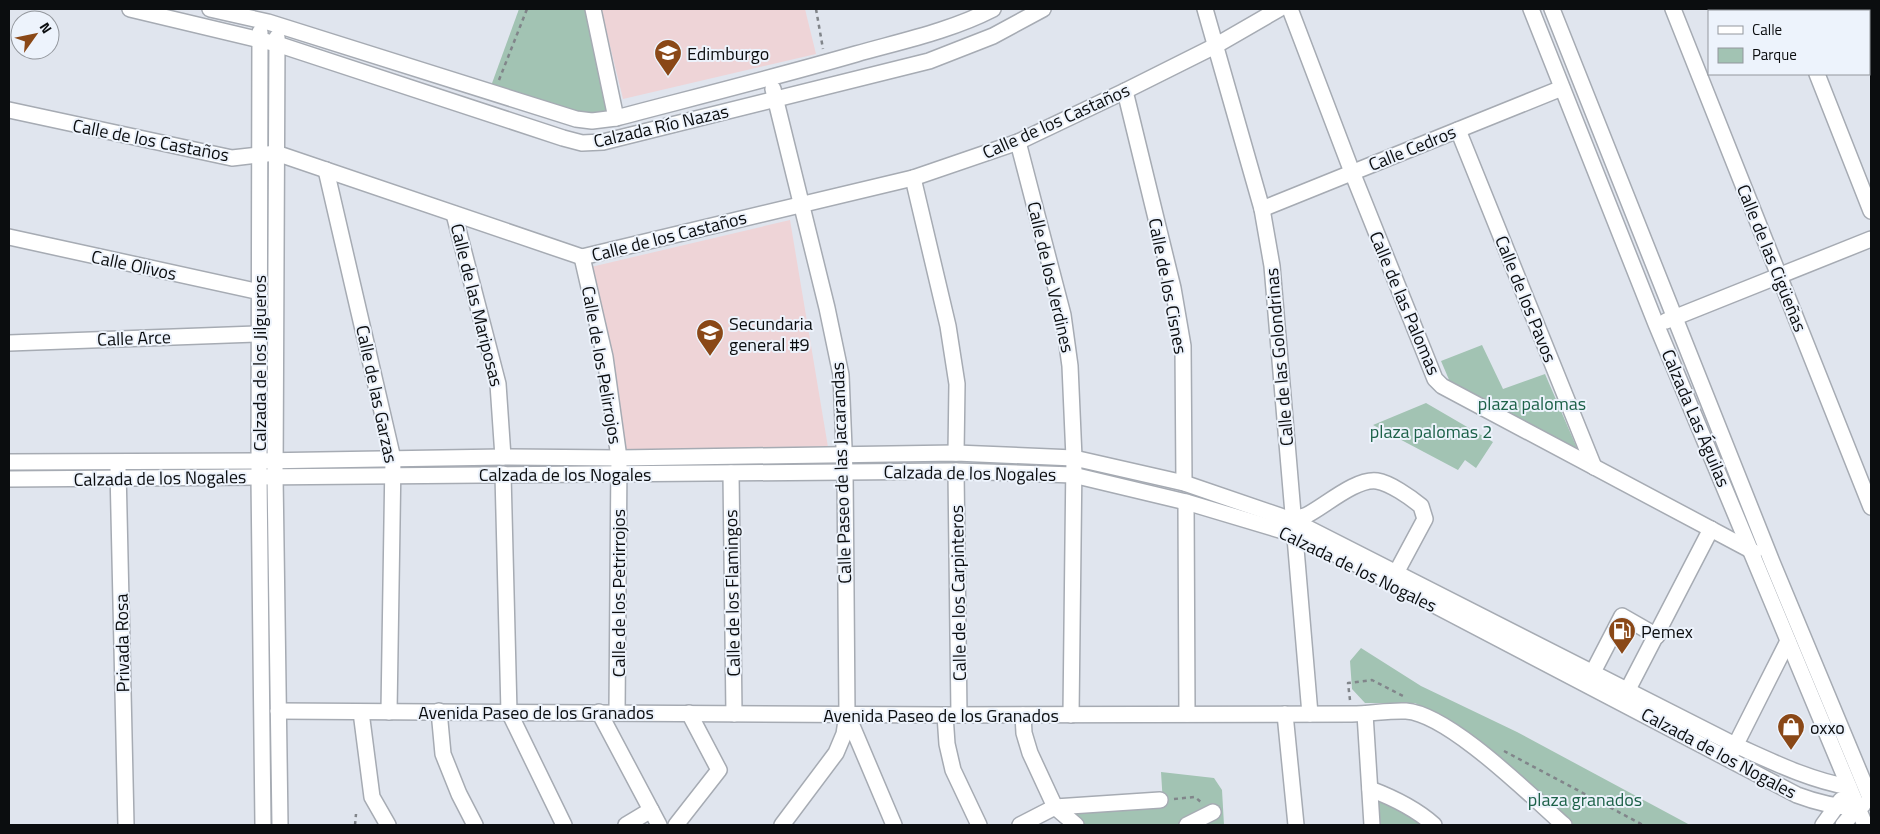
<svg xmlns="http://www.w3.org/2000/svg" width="1880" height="834" font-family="'Titillium Web',sans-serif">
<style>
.education{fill:#eed4d7}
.green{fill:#a2c3b3}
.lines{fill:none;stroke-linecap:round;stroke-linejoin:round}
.minor-casing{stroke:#a6abb3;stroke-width:18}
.path{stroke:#81858a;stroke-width:2.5;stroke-dasharray:4 4;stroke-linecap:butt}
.minor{stroke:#fff;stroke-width:15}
.labels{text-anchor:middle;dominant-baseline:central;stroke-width:4;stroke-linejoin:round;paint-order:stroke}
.poi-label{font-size:18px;fill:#0b0d0f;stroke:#edf3fc;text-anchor:start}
.street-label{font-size:18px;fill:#0b0d0f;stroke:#edf3fc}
.park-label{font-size:18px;fill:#1c6148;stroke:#edf3fc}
</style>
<rect width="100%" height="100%" fill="#e0e5ee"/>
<!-- education -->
<g class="education">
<polygon points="601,9 805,9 816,54 623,99"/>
<polygon points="790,220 828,447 622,452 591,267"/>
</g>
<!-- green -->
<g class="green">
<polygon points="519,9 590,9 611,113 585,117 491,86"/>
<polygon points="1482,345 1503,389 1545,374 1580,455 1450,382 1441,361"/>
<polygon points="1426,403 1493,442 1476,468 1465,460 1458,470 1373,425"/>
<polygon points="1361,648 1421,686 1517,732 1690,825 1574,825 1502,764 1438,715 1415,703 1365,703 1352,689 1350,661"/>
<polygon points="1161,772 1214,778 1222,790 1224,825 1085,825 1071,810 1163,804"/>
<polygon points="1372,791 1424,825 1375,825"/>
</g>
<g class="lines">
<defs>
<g id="minor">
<polyline points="130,9 277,44 563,138 582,143 603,142 929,61 993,36 1043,9"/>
<path d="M 210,9 L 268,22 L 576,119 L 592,121 L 616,118 C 696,97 776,77 856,54 C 902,41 950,31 993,9"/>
<polyline points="593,9 616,118"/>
<polyline points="1205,9 1262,209 1272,266 1310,714"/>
<polyline points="1290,9 1352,172 1435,379 1442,386 1754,552"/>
<polyline points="1531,9 1656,324 1865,825"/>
<polyline points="1552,9 1772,562 1871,800"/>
<polyline points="1673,9 1871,507"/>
<polyline points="1792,9 1793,11"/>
<polyline points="260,32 259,477 263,825"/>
<polyline points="277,37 275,476 280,825"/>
<polyline points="1817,74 1871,211"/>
<polyline points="773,89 827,308 841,375 845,472 847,714 844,734 836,753 782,825"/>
<polyline points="1125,91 1173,288 1183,346 1184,483"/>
<polyline points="9,110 232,158 276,153 582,257 913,178 1018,142 1125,91 1215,46 1279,9"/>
<polyline points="1458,130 1594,467"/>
<polyline points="1018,142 1063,315 1070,366 1074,458 1071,715"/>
<polyline points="326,170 393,459 389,712"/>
<polyline points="913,178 948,326 957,384 956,453"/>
<polyline points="1262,209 1562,88"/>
<polyline points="454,214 498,384 503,457"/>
<polyline points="9,237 260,292"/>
<polyline points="582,257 605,357 619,458 617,712"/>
<polyline points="1666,321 1871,239"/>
<polyline points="9,343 259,334"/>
<path d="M 9,462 L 259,461 L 503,457 L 619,458 L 956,453 L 1074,458 L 1184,483 L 1292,520 L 1735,745 C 1773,762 1809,780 1849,787"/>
<polyline points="118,469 126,825"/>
<polyline points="956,471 959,715"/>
<polyline points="731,473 734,714"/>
<polyline points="503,474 509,712 564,825"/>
<path d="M 9,479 L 956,471 L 1073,475 L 1186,502 L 1293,534 L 1358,565 L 1797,795 C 1818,803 1835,807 1857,808"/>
<polyline points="1186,502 1187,714"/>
<path d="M 1292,520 C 1297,518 1302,517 1307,515 C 1325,506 1356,478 1377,481 C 1390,483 1410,497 1421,506 L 1425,519 L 1396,573"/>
<polyline points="1593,672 1622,616 1657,636"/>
<polyline points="1624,697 1711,529"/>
<path d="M 278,711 L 945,715 L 1352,714 C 1370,714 1389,710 1406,711 C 1449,714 1531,796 1564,825"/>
<polyline points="439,711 443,754 459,794 475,825"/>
<polyline points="361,712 372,797 388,825"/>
<polyline points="599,712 659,825"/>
<polyline points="847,714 894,825"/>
<polyline points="1285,714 1296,825"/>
<polyline points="1365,714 1372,825"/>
<polyline points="945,715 947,744 953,770 979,825"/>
<polyline points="1023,715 1024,733 1030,753 1055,807 1076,825"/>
<polyline points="1731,754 1788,641"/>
<path d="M 1370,789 C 1394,798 1415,808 1434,825"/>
<polyline points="626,825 651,810"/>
<polyline points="676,825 719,770 689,713"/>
<polyline points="1020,825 1055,807 1160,800"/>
<polyline points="1187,825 1213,812"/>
<polyline points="1823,825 1841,800"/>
<polyline points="1843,825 1857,808 1863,805"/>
</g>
</defs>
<!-- minor casing -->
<use href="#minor" class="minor-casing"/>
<!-- path -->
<g class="path">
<polyline points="816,9 823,49"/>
<polyline points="499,80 527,9"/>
<polyline points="1350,700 1348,683 1372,680 1403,696"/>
<polyline points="1504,751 1643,825"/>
<polyline points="1174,799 1195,797 1202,803"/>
<polyline points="355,825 356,814"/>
</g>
<!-- minor -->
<use href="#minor" class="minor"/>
</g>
<!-- icons -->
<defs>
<symbol id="school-pin" viewBox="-11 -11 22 30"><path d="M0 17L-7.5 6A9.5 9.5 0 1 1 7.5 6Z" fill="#8a4817" stroke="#edf3fc"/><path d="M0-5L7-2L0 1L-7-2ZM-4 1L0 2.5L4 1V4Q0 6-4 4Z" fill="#fff"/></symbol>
<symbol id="fuel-pin" viewBox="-11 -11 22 30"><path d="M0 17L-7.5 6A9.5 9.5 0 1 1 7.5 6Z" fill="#8a4817" stroke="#edf3fc"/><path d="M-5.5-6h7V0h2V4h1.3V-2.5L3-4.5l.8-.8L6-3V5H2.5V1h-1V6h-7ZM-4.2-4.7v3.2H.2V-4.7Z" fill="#fff"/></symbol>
<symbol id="shop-pin" viewBox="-11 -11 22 30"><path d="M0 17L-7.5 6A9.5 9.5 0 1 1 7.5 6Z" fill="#8a4817" stroke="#edf3fc"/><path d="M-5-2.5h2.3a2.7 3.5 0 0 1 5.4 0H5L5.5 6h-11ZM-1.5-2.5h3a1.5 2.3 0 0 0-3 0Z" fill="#fff"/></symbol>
</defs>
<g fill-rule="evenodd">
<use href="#school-pin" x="652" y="37" width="32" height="43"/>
<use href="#school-pin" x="694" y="317" width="32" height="43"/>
<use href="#fuel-pin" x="1606" y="615" width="32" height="43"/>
<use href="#shop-pin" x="1775" y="711" width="32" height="43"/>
</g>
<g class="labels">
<!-- poi labels -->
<g class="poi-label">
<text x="687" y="53">Edimburgo</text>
<text x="729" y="323">Secundaria<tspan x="729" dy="21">general #9</tspan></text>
<text x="1641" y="631">Pemex</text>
<text x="1810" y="727">oxxo</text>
</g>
<!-- street labels -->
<g class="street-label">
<text transform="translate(1056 121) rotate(-24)">Calle de los Castaños</text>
<text transform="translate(661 126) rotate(-13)">Calzada Río Nazas</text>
<text transform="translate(151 140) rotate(11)">Calle de los Castaños</text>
<text transform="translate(1412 148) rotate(-22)">Calle Cedros</text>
<text transform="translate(669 236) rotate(-14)">Calle de los Castaños</text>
<text transform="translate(1772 258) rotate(68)">Calle de las Cigüeñas</text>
<text transform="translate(134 265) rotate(12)">Calle Olivos</text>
<text transform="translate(1051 277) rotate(77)">Calle de los Verdines</text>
<text transform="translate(1168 286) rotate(79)">Calle de los Cisnes</text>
<text transform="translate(1526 299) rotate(68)">Calle de los Pavos</text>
<text transform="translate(1405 303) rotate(67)">Calle de las Palomas</text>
<text transform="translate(477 305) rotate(76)">Calle de las Mariposas</text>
<text transform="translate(134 338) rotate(-2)">Calle Arce</text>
<text transform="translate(1279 357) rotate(-95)">Calle de las Golondrinas</text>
<text transform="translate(259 363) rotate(-90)">Calzada de los Jilgueros</text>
<text transform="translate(602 365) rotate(80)">Calle de los Pelirrojos</text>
<text transform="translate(377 394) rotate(78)">Calle de las Garzas</text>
<text transform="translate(1696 418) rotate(67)">Calzada Las Águilas</text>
<text transform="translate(841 473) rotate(-92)">Calle Paseo de las Jacarandas</text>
<text transform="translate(970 473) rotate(1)">Calzada de los Nogales</text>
<text x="565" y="474">Calzada de los Nogales</text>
<text transform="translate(160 478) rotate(-1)">Calzada de los Nogales</text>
<text transform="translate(1358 569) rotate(26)">Calzada de los Nogales</text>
<text transform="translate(618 593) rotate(-90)">Calle de los Petrirrojos</text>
<text transform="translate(732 593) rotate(-91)">Calle de los Flamingos</text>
<text transform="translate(958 593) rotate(-91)">Calle de los Carpinteros</text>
<text transform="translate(122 643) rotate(-91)">Privada Rosa</text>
<text x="536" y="712">Avenida Paseo de los Granados</text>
<text x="941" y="715">Avenida Paseo de los Granados</text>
<text transform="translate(1719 753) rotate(28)">Calzada de los Nogales</text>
</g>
<!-- park labels -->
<g class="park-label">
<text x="1532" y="403">plaza palomas</text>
<text x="1431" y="431">plaza palomas 2</text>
<text x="1585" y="799">plaza granados</text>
</g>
</g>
<!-- border -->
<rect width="1880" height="834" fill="none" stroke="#0b0d0f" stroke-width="20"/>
<!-- legend -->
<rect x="1708" y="10" width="162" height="65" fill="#edf3fc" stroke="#93979d"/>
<rect x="1718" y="26" width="25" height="8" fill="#ffffff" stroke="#93979d"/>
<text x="1752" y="35" font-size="15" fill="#0b0d0f">Calle</text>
<rect x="1718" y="48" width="25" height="15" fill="#a2c3b3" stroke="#93979d"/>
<text x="1752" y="60" font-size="15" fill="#0b0d0f">Parque</text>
<!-- north arrow -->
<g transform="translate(35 35) rotate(57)"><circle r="24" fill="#edf3fc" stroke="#93979d"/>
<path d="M0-4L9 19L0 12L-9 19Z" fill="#8a4817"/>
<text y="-8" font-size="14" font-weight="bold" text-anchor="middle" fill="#0b0d0f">N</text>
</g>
</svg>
